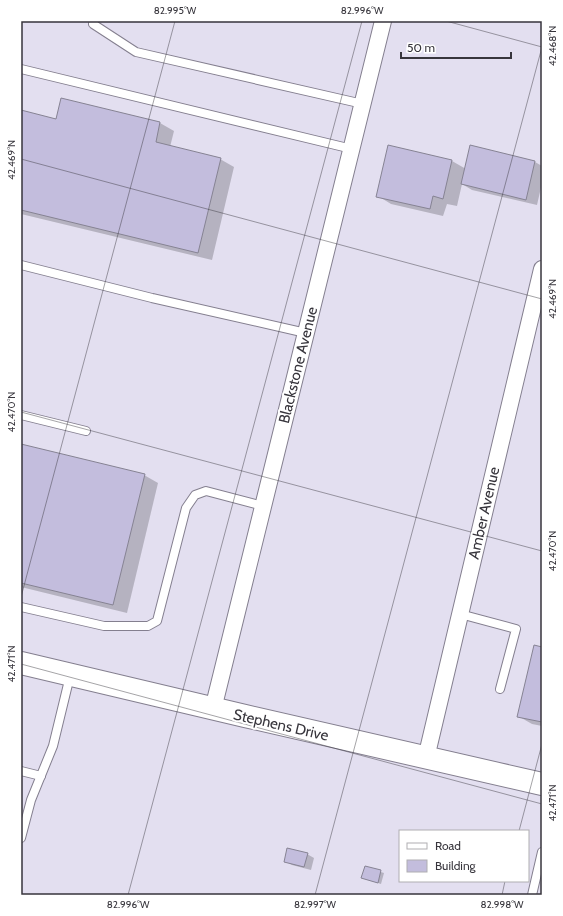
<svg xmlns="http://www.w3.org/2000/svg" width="563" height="916" font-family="Cabin,sans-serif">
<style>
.shadow{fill:#0003}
.building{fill:#c3bddd;stroke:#868393}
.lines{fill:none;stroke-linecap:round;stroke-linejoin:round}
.lane-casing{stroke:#847f8f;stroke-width:10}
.street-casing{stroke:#847f8f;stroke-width:18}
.secondary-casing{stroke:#847f8f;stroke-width:24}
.lane{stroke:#fff;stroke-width:8}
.street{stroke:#fff;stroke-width:16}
.secondary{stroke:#fff;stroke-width:22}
.ticks{fill:none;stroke:#37353c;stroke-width:1;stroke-opacity:0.45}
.labels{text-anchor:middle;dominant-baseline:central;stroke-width:4;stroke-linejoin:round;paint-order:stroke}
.street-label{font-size:15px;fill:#37353c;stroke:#fff}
.neatline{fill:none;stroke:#37353c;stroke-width:1.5}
.ticks-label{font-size:10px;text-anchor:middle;fill:#37353c}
</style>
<rect width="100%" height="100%" fill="#e3dff0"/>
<!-- shadow -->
<g class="shadow">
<polygon points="62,99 160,123 174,131 170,147 220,159 234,167 212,260 21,214 21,111 57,120"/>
<polygon points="471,146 535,162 542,166 542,183 537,205 472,190 462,184 457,206 447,204 443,216 391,204 378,196 452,161 466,169"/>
<polygon points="21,445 144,475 158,483 127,613 21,587"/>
<polygon points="542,648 542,726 532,724 518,716"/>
<polygon points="307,854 314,858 311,870 292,865 285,861"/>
<polygon points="365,867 384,873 381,884 362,878"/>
</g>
<!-- building -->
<g class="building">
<polygon points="61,98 160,122 156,142 221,158 198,253 21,210 21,110 56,119"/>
<polygon points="388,145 452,160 443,199 433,196 430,209 376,197"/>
<polygon points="470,145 535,161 526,200 461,184"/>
<polygon points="21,444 145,474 113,605 21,583"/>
<polygon points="534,645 542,647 542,722 517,717"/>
<polygon points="287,848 308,853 304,867 284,862"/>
<polygon points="365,866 381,870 378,883 361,878"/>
</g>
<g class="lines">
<defs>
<g id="lane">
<polyline points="94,21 93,24 136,52 363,104"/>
<polyline points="21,69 352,149"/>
<polyline points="21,265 152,298 306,333"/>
<polyline points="21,415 86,431"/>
<polyline points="21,607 104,626 148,626 157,621 186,508 195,495 206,491 263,506"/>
<polyline points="460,614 516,629 500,689"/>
<polyline points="21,771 41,776"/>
<polyline points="21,838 31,800 53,746 70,676"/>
<polyline points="532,895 542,852"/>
</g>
<g id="street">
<polyline points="213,709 383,21"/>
<polyline points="426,758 542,269"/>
</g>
<polyline id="secondary" points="21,663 245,716 542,784"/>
</defs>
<!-- lane casing -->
<use href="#lane" class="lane-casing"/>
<!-- street casing -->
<use href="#street" class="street-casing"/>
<!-- secondary casing -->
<use href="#secondary" class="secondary-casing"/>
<!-- lane -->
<use href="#lane" class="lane"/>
<!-- street -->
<use href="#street" class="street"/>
<!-- secondary -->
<use href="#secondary" class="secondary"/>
</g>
<!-- ticks -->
<path class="ticks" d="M 446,21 L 542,47M 21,159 L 542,299M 21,412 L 542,551M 21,597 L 175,21M 21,664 L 542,804M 519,831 L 542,744M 128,895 L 362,21M 315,895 L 542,47M 502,895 L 505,881"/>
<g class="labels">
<!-- street labels -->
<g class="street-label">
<text transform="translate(298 365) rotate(-76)">Blackstone Avenue</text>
<text transform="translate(484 513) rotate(-77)">Amber Avenue</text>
<text transform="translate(281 725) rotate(13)">Stephens Drive</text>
</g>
</g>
<!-- border -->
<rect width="563" height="916" fill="none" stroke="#ffffff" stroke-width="44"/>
<!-- legend -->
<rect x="399" y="830" width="130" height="52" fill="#ffffff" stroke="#afaeb1"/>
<rect x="407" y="843" width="20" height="6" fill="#ffffff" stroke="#afaeb1"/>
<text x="435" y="850" font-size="12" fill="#37353c">Road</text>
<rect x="407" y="860" width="20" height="12" fill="#c3bddd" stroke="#afaeb1"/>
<text x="435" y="870" font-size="12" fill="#37353c">Building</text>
<!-- scale -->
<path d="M401 52v6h110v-6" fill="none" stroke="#37353c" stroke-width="2"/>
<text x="407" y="52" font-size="12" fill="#37353c" stroke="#ffffff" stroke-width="3" paint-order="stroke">50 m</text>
<rect x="22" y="22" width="519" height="872" class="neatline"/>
<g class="ticks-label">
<text x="175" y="14">82.995°W</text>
<text x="362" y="14">82.996°W</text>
<text transform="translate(552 46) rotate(-90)" y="4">42.468°N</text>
<text transform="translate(11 160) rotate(-90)" y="4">42.469°N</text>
<text transform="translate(552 299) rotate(-90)" y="4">42.469°N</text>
<text transform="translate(11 412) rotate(-90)" y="4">42.470°N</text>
<text transform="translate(552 551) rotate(-90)" y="4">42.470°N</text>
<text transform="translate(11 664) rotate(-90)" y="4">42.471°N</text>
<text transform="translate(552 803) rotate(-90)" y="4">42.471°N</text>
<text x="128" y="908">82.996°W</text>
<text x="315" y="908">82.997°W</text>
<text x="502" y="908">82.998°W</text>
</g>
</svg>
